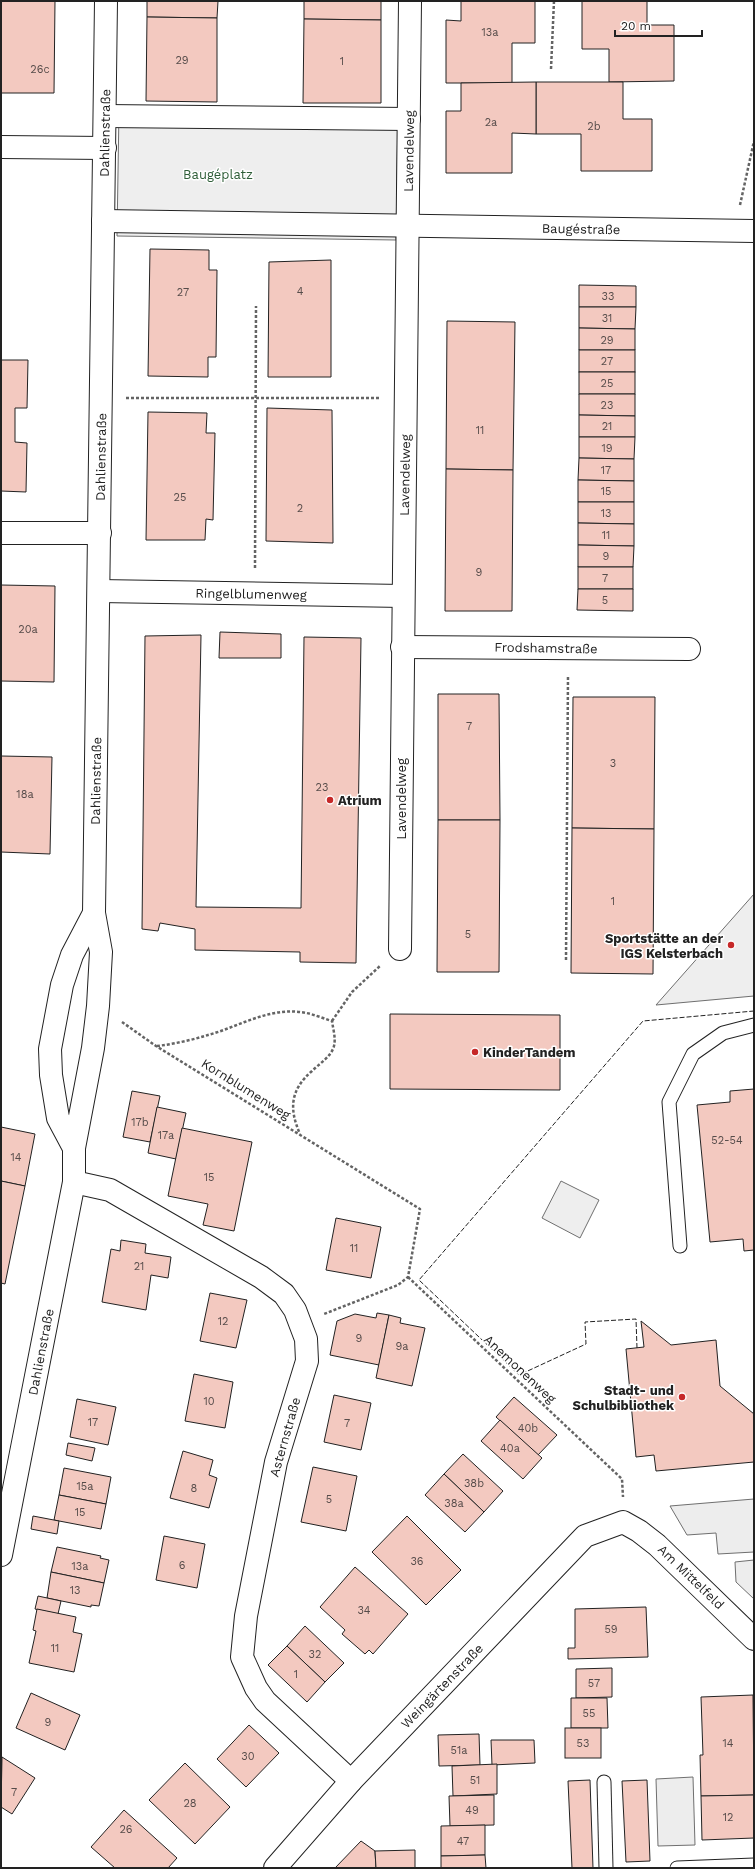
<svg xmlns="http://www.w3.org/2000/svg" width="755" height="1869" font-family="'Work Sans',sans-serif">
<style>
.green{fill:#eee;stroke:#6f6f6f}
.parking{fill:#ededed;stroke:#6f6f6f}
.building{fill:#f3c9c0;stroke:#222}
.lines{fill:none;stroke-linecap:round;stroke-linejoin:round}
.lane-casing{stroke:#222;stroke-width:15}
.street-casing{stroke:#222;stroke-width:24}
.path{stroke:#646464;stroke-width:2.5;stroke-dasharray:3 2;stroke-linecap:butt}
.lane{stroke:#fff;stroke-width:13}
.street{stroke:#fff;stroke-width:22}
.fence{stroke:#222;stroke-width:1;stroke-dasharray:5 2;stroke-linecap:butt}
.poi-dot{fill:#c62828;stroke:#fff;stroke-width:1.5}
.labels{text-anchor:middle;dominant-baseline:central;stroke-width:3;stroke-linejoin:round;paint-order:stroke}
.number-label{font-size:11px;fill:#564c4a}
.street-label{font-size:13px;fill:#222;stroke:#fff}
.park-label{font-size:13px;fill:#2f5e38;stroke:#fff}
.poi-label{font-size:13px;font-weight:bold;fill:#222;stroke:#fff;text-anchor:start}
</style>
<rect width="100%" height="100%" fill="#fff"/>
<!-- green -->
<g class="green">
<polygon points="119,109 398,113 396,240 117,236"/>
<polygon points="754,894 754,996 656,1005"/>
<polygon points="561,1181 599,1200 580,1238 542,1218"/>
</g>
<!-- parking -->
<g class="parking">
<polygon points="754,1499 754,1552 718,1554 716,1533 687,1535 670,1506"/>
<polygon points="754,1560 754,1599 736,1582 735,1562"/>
<polygon points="693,1777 695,1845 658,1846 656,1779"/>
</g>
<!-- building -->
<g class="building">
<polygon points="1,1 55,1 54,93 1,93"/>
<polygon points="147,1 218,1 217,18 147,17"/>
<polygon points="304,1 381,1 381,20 304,19"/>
<polygon points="461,1 535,1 535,43 512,43 512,83 446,83 446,20 461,21"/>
<polygon points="582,1 647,1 647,25 674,25 674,81 609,82 609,49 582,49"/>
<polygon points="147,17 217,18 217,102 146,101"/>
<polygon points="304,19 381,20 381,103 303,103"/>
<polygon points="536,82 623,82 623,119 652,119 652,171 581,171 581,134 536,134"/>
<polygon points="536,82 536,134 512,133 512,173 446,173 446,111 461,111 461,83"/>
<polygon points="150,249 209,250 209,270 217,270 216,357 208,357 208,377 148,376"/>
<polygon points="331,260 331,377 268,377 269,262"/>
<polygon points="579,285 636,286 636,307 579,307"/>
<polygon points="579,307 636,307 635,329 579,328"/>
<polygon points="447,321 515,322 513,470 446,469"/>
<polygon points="579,328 635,329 635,350 579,350"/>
<rect x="579" y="350" width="56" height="22"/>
<polygon points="1,360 28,360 27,408 15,408 15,442 27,443 26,492 1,491"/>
<rect x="579" y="372" width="56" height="22"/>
<polygon points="579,394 635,394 635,416 579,415"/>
<polygon points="267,408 332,410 333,543 266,541"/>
<polygon points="148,412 207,413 206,433 215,433 213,520 206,519 205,540 146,540"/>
<polygon points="579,415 635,416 635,437 579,437"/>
<polygon points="579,437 635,437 634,459 579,458"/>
<polygon points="579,458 634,459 634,481 578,480"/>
<polygon points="446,469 513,470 512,611 445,611"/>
<polygon points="578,480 634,481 634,502 578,502"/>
<polygon points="578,502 634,502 634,524 578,523"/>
<polygon points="578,523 634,524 634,546 578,545"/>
<polygon points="578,545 634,546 633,567 578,567"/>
<rect x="578" y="567" width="55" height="22"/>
<polygon points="1,585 55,586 54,682 1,681"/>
<polygon points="578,589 633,589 633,611 577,610"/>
<polygon points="220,632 281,634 281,658 219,658"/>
<polygon points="201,635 196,907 301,908 304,637 361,638 356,963 300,962 300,952 195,950 195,929 160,923 158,931 142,929 145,636"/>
<polygon points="438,694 499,694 500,820 438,820"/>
<polygon points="573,697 655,697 654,829 572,828"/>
<polygon points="1,756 52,757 50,854 1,852"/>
<polygon points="438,820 500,820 499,972 437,972"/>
<polygon points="572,828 654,829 653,974 571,973"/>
<polygon points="390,1014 560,1015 560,1090 390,1089"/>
<polygon points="754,1089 754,1250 744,1251 743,1239 710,1242 697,1105 730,1102 730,1091"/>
<polygon points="132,1091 160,1096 150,1142 123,1137"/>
<polygon points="157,1107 186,1113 176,1159 148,1153"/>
<polygon points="1,1127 35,1134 25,1186 1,1181"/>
<polygon points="182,1128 252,1142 234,1231 203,1225 208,1204 168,1196"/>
<polygon points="1,1181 25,1186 5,1284 1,1283"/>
<polygon points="336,1218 381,1227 371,1278 326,1270"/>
<polygon points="121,1240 146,1244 145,1253 171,1257 168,1278 151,1275 146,1310 102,1302 111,1249 120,1251"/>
<polygon points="210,1293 247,1300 236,1348 200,1341"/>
<polygon points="377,1313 389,1315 379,1365 330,1355 337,1321 355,1314 376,1318"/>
<polygon points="389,1315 401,1318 400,1323 425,1328 412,1386 376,1378"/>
<polygon points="641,1321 671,1345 716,1340 720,1386 754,1414 754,1462 656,1471 654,1455 636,1457 626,1349 644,1347"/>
<polygon points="194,1374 233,1382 225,1428 185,1421"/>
<polygon points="334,1395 371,1403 361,1450 324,1442"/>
<polygon points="514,1397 557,1435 538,1455 496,1417"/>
<polygon points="77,1399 116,1407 108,1445 70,1437"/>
<polygon points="500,1420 542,1458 523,1479 481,1441"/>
<polygon points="68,1443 95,1448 92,1461 66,1455"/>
<polygon points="183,1451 213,1460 209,1475 217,1478 209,1508 170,1498"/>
<polygon points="463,1454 503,1491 484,1512 444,1474"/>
<polygon points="313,1467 357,1476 346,1531 301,1522"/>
<polygon points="64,1468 111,1477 106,1504 59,1495"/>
<polygon points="444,1474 484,1512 465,1532 425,1495"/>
<polygon points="59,1495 106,1504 101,1529 54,1520"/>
<polygon points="33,1516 59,1521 57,1534 31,1529"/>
<polygon points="407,1516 461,1570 426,1605 372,1552"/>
<polygon points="164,1536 205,1544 197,1588 156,1580"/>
<polygon points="57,1547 101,1556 100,1558 109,1560 104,1583 51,1572"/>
<polygon points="355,1567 408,1614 373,1654 369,1650 365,1654 342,1634 345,1630 320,1607"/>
<polygon points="51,1572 104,1583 99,1606 91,1605 91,1607 47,1598"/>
<polygon points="38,1596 61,1601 58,1614 35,1609"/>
<polygon points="646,1607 648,1657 568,1659 568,1648 575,1648 575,1609"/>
<polygon points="37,1609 76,1617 73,1632 82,1634 74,1672 29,1663 36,1631 33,1630"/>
<polygon points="305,1626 344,1663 325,1682 287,1646"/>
<polygon points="287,1646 325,1682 307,1702 268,1665"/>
<polygon points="612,1668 612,1697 576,1698 576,1669"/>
<polygon points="31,1693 80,1715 65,1750 16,1728"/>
<polygon points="753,1695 754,1795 701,1796 700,1755 703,1755 701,1697"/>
<polygon points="571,1698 607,1698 608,1728 571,1728"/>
<polygon points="249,1725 279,1753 246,1787 217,1759"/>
<rect x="565" y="1728" width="36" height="30"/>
<polygon points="479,1734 480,1765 439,1766 438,1735"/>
<polygon points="491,1740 534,1740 535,1763 492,1765"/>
<polygon points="2,1757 35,1778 12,1814 1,1807"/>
<polygon points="185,1763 230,1807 195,1844 149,1800"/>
<polygon points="497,1764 497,1794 453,1796 452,1766"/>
<polygon points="590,1780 593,1868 572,1868 568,1781"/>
<polygon points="647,1780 650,1861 626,1862 622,1781"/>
<polygon points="494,1795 494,1825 450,1826 449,1796"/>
<polygon points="754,1795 754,1838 702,1840 701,1796"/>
<polygon points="124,1810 177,1858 168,1868 115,1868 91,1847"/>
<polygon points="485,1825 485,1855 441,1856 441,1826"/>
<polygon points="361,1841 375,1851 376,1868 335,1868"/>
<polygon points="415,1850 415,1868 376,1868 375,1851"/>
<polygon points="485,1855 486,1868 441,1868 441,1856"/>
</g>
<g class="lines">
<defs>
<g id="lane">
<polyline points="680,1246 669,1102 693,1054 723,1033 754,1025"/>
<polyline points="604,1782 606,1868"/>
<polyline points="677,1868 754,1865"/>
</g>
<g id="street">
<polyline points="105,116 409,119"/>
<polyline points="1,147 105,148"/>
<polyline points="103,221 754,231"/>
<polyline points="1,533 100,533"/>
<polyline points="99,591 403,596"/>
<polyline points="402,647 689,649"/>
<polyline points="400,949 410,1"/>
<polyline points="74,1148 58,1118 51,1075 50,1049 62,985 72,955 94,913"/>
<polyline points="74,1182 110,1190 261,1277 284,1294 295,1310 306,1339 307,1361 276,1462 246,1616 242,1657 256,1688 265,1701 351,1781"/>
<polyline points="1,1555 74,1182 74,1148 93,1048 98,1006 101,952 94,913 106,1"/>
<polyline points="275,1868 351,1781 585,1536 623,1522 639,1531 657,1545 754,1639"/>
</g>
</defs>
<!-- lane casing -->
<use href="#lane" class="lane-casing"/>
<!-- street casing -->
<use href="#street" class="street-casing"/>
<!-- path -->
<g class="path">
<polyline points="551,69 554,1"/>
<polyline points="740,205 754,141"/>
<polyline points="126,398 379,398"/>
<polyline points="255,568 256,306"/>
<polyline points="566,960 568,675"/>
<polyline points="332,1021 352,992 381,965"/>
<polyline points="122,1022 156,1046 420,1209 408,1277 398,1285 324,1314"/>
<path d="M 157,1046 C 174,1044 192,1040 208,1035 C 238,1027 267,1008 300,1012 C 311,1013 322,1018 332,1021 C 333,1029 336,1038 334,1046 C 331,1057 320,1063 312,1071 C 290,1090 289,1109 300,1134"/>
<polyline points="408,1277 622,1479 623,1497"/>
</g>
<!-- lane -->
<use href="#lane" class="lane"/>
<!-- street -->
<use href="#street" class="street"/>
<!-- fence -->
<polyline class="fence" points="637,1348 636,1319 585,1322 586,1344 519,1375 419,1280 643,1021 754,1011"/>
</g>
<!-- markers -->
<g class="poi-dot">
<circle cx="330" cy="800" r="4"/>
<circle cx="731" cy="945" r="4"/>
<circle cx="475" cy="1052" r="4"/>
<circle cx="682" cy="1397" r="4"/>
</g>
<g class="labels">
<!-- number labels -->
<g class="number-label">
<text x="490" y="32">13a</text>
<text x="182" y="60">29</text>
<text x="342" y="61">1</text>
<text x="40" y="69">26c</text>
<text x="491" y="122">2a</text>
<text x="594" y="126">2b</text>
<text x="300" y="291">4</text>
<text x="183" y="292">27</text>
<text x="608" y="296">33</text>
<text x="607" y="318">31</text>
<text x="607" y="340">29</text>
<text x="607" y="361">27</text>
<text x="607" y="383">25</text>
<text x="607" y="405">23</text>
<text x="607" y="426">21</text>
<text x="480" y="430">11</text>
<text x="607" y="448">19</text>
<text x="606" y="470">17</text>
<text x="606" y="491">15</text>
<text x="180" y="497">25</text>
<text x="300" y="508">2</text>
<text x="606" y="513">13</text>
<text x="606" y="535">11</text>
<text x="606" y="556">9</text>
<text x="479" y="572">9</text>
<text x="605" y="578">7</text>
<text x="605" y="600">5</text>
<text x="28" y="629">20a</text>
<text x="469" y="726">7</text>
<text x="613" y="763">3</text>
<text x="322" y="787">23</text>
<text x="25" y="794">18a</text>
<text x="613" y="901">1</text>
<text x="468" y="934">5</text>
<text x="140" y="1122">17b</text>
<text x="166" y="1135">17a</text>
<text x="727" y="1140">52-54</text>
<text x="16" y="1157">14</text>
<text x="209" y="1177">15</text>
<text x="354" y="1248">11</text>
<text x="139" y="1266">21</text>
<text x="223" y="1321">12</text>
<text x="359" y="1338">9</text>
<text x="402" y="1346">9a</text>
<text x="209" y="1401">10</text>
<text x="93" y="1422">17</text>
<text x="347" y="1423">7</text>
<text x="528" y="1428">40b</text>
<text x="510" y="1448">40a</text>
<text x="474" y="1483">38b</text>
<text x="85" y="1486">15a</text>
<text x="194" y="1488">8</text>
<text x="329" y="1499">5</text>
<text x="454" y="1503">38a</text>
<text x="80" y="1512">15</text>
<text x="417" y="1561">36</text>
<text x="182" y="1565">6</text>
<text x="80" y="1566">13a</text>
<text x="75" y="1590">13</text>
<text x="364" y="1610">34</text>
<text x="611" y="1629">59</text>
<text x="55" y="1648">11</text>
<text x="315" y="1654">32</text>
<text x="296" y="1674">1</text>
<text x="594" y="1683">57</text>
<text x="589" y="1713">55</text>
<text x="48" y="1722">9</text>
<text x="583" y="1743">53</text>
<text x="728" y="1743">14</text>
<text x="459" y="1750">51a</text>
<text x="248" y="1756">30</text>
<text x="475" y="1780">51</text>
<text x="14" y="1792">7</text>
<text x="190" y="1803">28</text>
<text x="472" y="1810">49</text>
<text x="728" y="1817">12</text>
<text x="126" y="1829">26</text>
<text x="463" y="1841">47</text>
</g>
<!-- street labels -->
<g class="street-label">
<text transform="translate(105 133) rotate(-89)">Dahlienstraße</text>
<text transform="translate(409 151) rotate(-89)">Lavendelweg</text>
<text transform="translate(581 229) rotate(1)">Baugéstraße</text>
<text transform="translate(101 457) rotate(-89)">Dahlienstraße</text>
<text transform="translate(405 475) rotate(-89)">Lavendelweg</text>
<text transform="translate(251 594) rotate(1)">Ringelblumenweg</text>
<text transform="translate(546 648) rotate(1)">Frodshamstraße</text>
<text transform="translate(96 781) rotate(-89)">Dahlienstraße</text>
<text transform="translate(401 799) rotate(-90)">Lavendelweg</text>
<text transform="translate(246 1089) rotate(32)">Kornblumenweg</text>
<text transform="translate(41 1352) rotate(-79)">Dahlienstraße</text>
<text transform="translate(520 1369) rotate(43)">Anemonenweg</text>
<text transform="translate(285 1437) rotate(-74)">Asternstraße</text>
<text transform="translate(691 1577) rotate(44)">Am Mittelfeld</text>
<text transform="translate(442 1686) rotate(-46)">Weingärtenstraße</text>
</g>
<!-- park labels -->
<g class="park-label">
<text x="218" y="174">Baugéplatz</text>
</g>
<!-- poi labels -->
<g class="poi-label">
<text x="338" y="800">Atrium</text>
<text x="723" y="938" text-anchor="end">Sportstätte an der<tspan x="723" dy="15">IGS Kelsterbach</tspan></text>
<text x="483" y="1052">KinderTandem</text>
<text x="674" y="1390" text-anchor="end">Stadt- und<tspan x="674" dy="15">Schulbibliothek</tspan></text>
</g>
</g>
<!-- border -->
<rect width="755" height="1869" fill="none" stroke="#222222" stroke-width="4"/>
<!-- scale -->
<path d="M615 30v6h87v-6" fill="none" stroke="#222222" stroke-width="2"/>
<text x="621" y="30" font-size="12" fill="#222222" stroke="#ffffff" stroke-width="3" paint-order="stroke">20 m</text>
</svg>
